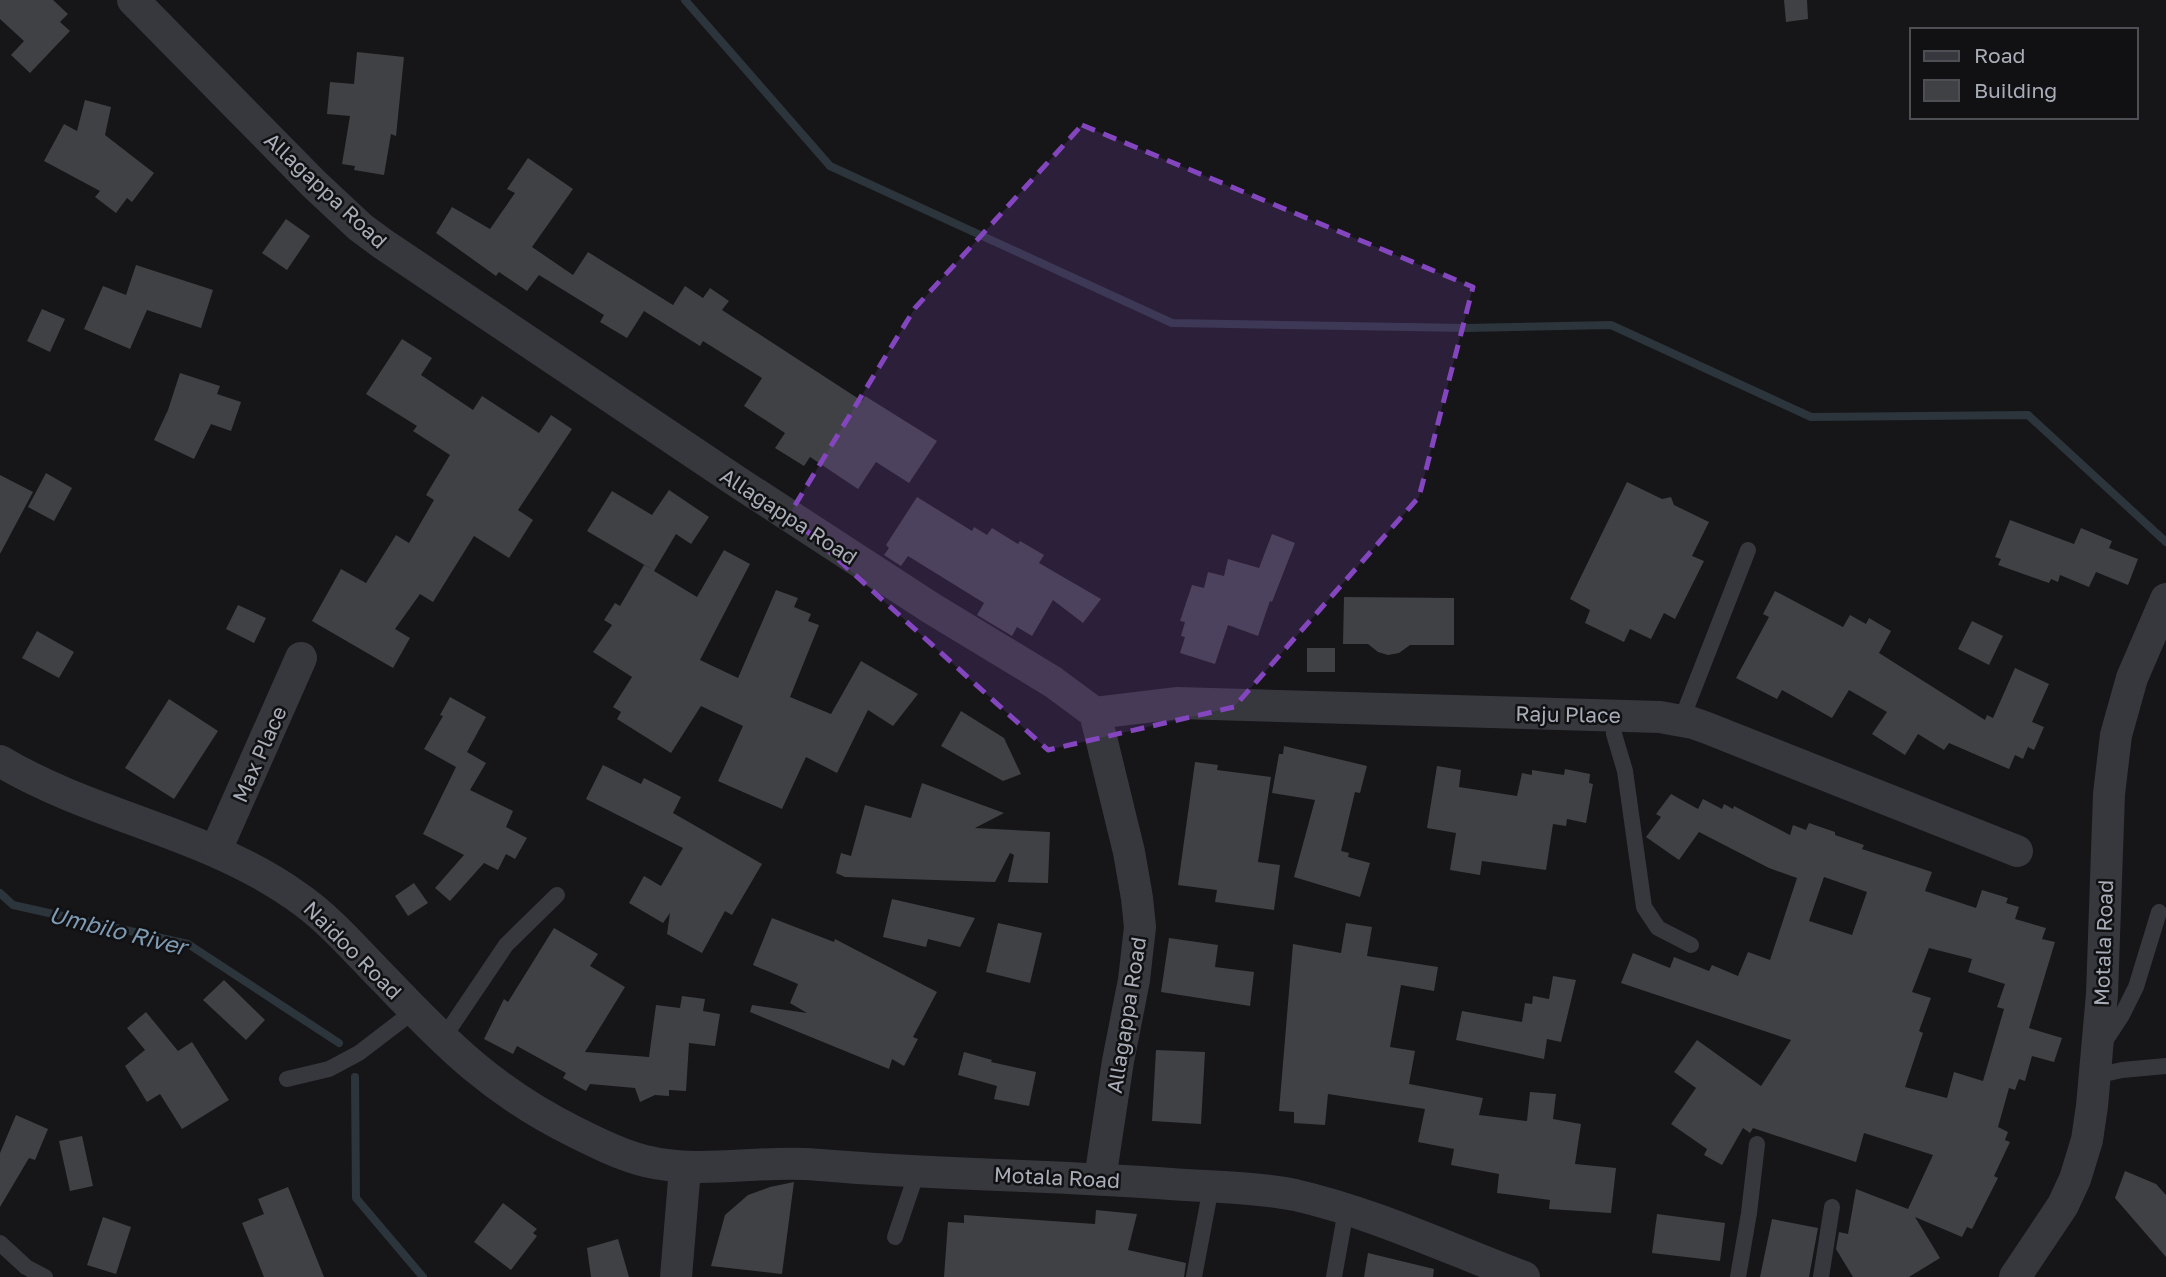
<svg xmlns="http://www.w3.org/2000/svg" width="2166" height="1277" font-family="'Golos Text',sans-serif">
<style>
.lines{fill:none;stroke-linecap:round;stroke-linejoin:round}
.stream{stroke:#2c353c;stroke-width:8}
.building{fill:#404145;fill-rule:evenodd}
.service{stroke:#37383d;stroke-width:16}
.minor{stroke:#37383d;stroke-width:32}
.marked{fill:#8446be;fill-opacity:0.2;stroke:#8446be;stroke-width:5;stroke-dasharray:14 9;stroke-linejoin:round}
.labels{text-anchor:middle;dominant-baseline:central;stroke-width:5;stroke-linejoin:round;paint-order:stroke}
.street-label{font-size:21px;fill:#a8adb8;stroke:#111113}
.water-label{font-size:23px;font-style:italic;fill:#7f9bb3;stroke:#111113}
</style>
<rect width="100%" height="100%" fill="#161618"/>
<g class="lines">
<!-- stream -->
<g class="stream">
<polyline points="685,0 830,166 1172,323 1466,328 1611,325 1811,417 2028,415 2166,542"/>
<polyline points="0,893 13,905 188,944 339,1043"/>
<polyline points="355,1077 356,1198 423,1277"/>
</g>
</g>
<!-- building -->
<g class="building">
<polygon points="0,0 53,0 68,14 60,22 70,31 30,73 11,55 24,41 0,19"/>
<polygon points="1784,0 1807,0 1808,19 1786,22"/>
<polygon points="357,52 404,57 396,136 391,134 384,175 354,170 355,166 342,164 350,116 327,114 330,82 354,84"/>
<polygon points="85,100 111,107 105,135 154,173 132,202 127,198 116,213 95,197 100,191 44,161 64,124 77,131"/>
<polygon points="528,158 573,189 532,247 573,275 588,252 673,305 685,286 703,298 710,288 729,301 722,310 862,401 865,396 937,441 909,483 876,462 858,489 810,457 804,466 775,448 785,433 744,406 762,378 703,341 700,346 644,311 627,338 600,322 604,315 539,275 527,291 499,272 496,276 436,233 452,207 490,229 515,193 507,189"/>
<polygon points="286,219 310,236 287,270 262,253"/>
<polygon points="136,265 213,290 201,328 147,310 130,349 84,329 103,286 126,295"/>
<polygon points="42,309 65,319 50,352 27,341"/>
<polygon points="402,339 432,358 421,375 473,410 482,396 539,433 551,415 572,429 518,510 533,520 509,558 474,536 433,602 420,594 395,629 410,638 393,668 312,621 341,569 366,583 396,535 409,543 434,500 426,495 450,455 413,431 417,426 366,394"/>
<polygon points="180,373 220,386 217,394 241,402 231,431 211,424 194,459 154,440 168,410"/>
<polygon points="46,473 72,488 54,521 28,507"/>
<polygon points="0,475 33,492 0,554"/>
<polygon points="1627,482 1662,499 1671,497 1674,505 1709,522 1692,556 1704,561 1675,619 1664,613 1651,639 1630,629 1624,642 1585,623 1590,610 1570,599"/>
<polygon points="669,490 709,517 691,544 676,534 654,571 697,597 724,550 750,564 700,660 738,678 776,590 798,598 794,607 811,614 808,621 819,625 790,697 831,714 861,661 918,694 893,726 868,710 837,773 806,757 782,809 718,781 743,726 701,706 671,753 617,719 621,712 613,707 632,677 593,652 612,625 604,620 615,603 620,606 644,565 653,570 587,531 612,491 652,515"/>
<polygon points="917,497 972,531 974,527 987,535 992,528 1018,544 1020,541 1044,555 1039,563 1101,599 1083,623 1053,600 1032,636 1017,627 1012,636 977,615 984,603 908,556 901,566 884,555 889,548 886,545"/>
<polygon points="2010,520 2074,544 2081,528 2112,541 2109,548 2138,559 2128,585 2096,572 2089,587 2060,575 2058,582 2051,579 2049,583 1998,565 2001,559 1995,557"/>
<polygon points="1272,534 1295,543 1272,602 1270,601 1258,636 1228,625 1215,664 1180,653 1185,637 1181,636 1185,622 1180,621 1192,585 1204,588 1208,572 1224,576 1228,559 1259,568"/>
<polygon points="1775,591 1843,627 1850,615 1866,624 1869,618 1891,631 1879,653 1985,720 1987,715 1993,718 2015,668 2049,684 2032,722 2044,727 2034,750 2028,747 2023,759 2015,755 2009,769 1949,743 1944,750 1918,734 1905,755 1872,734 1887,712 1849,690 1832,718 1782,690 1777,699 1736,678 1769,617 1763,614"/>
<polygon points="1344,597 1454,598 1454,645 1410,645 1399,653 1388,655 1378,652 1368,644 1343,644"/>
<polygon points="238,605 266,618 254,643 226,629"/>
<polygon points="1972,621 2003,636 1989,665 1958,649"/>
<polygon points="37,631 74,652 59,678 22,658"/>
<rect x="1307" y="648" width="28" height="24"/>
<polygon points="450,697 486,717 467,752 486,763 470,790 513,811 506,827 527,838 515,859 506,854 498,870 484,863 450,901 435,888 464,855 423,834 456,767 424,749 443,716 440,715"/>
<polygon points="169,699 218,731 174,799 125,768"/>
<polygon points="961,711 1004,738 1021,774 1003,781 941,746"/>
<polygon points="1284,746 1367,766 1360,793 1355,792 1341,851 1349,853 1348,857 1370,863 1360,897 1294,877 1315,800 1272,793 1279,754 1283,754"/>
<polygon points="1195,762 1218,765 1217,770 1271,777 1258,862 1280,865 1274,910 1215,902 1217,890 1178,885"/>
<polygon points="603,765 641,784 644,778 681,797 673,813 762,864 732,915 725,911 702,953 667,934 670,913 663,923 629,903 644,876 661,886 683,848 586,799"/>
<polygon points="1437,766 1461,770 1459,787 1517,796 1522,773 1532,775 1532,770 1564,775 1565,769 1590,774 1589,783 1593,784 1586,823 1567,819 1566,826 1553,824 1546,870 1482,861 1480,875 1450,870 1456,833 1427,828"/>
<polygon points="922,783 1004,813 975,828 1050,832 1048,883 1008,882 1014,855 1010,853 995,882 845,877 836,873 841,853 851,856 865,805 911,818"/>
<path d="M 1671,794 L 1698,809 L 1703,799 L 1722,809 L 1724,804 L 1733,809 L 1734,806 L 1790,835 L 1793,825 L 1806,830 L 1809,823 L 1835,832 L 1835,835 L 1864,845 L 1862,849 L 1932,872 L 1925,891 L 1976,908 L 1982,890 L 2008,898 L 2006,903 L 2019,907 L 2015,919 L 2046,928 L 2042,939 L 2055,942 L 2029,1028 L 2062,1038 L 2054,1062 L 2032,1056 L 2025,1081 L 2019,1079 L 2015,1090 L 2009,1088 L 1998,1127 L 2008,1132 L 2005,1140 L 2010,1142 L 1994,1176 L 1998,1178 L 1972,1229 L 1967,1227 L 1962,1237 L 1915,1217 L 1940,1258 L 1909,1277 L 1853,1277 L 1836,1249 L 1839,1232 L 1848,1234 L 1856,1189 L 1908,1209 L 1933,1155 L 1864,1133 L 1856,1162 L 1753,1128 L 1750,1133 L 1743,1128 L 1722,1165 L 1704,1155 L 1707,1149 L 1671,1124 L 1696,1088 L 1674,1072 L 1697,1040 L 1761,1086 L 1791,1040 L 1621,983 L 1633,953 L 1670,968 L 1674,957 L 1709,971 L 1712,965 L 1738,976 L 1748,952 L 1770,960 L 1797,878 L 1769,868 L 1699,832 L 1679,860 L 1646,837 L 1661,817 L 1656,814 ZM 1824,877 L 1867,892 L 1852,935 L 1809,921 ZM 1929,948 L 1972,959 L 1968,972 L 2005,984 L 1997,1007 L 2004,1009 L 1983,1081 L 1954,1072 L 1947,1098 L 1905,1087 L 1923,1033 L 1919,1031 L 1931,998 L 1912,992 Z"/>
<polygon points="414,883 428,903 408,916 395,896"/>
<polygon points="892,899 975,918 960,947 928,939 926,947 883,937"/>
<polygon points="772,918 834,942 835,939 937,992 913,1037 918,1039 904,1066 892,1059 889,1069 750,1012 752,1005 807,1013 790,1003 798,984 753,965"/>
<polygon points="998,923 1042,933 1030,983 986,972"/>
<polygon points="1346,923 1372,927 1367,956 1438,967 1434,991 1401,985 1390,1047 1415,1051 1409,1084 1483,1098 1479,1115 1527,1121 1530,1092 1556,1094 1553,1119 1581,1124 1575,1164 1616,1168 1611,1213 1549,1209 1550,1200 1497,1193 1499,1174 1451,1165 1454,1149 1418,1142 1425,1109 1328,1094 1325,1125 1294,1123 1294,1112 1279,1111 1293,944 1341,953"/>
<polygon points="554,928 598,954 590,966 625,987 585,1052 649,1057 656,1005 680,1008 682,996 705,999 703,1011 720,1014 715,1046 689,1043 686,1091 669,1090 669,1096 655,1095 640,1102 635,1088 590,1084 586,1091 563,1078 566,1073 517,1046 513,1054 484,1039 504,999 508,1002"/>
<polygon points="1169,938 1218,945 1215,967 1254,972 1250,1006 1161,992"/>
<polygon points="1553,976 1576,980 1561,1042 1547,1039 1544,1059 1456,1040 1462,1011 1522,1022 1525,1003 1532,1004 1533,996 1549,999"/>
<polygon points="224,980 265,1020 246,1040 203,1000"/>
<polygon points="146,1012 178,1051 192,1042 229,1100 182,1129 160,1094 147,1102 125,1066 145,1050 127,1028"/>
<polygon points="1156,1050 1205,1052 1201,1124 1152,1121"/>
<polygon points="964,1052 992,1060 991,1062 1036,1072 1029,1106 994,1099 997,1086 958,1075"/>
<polygon points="16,1115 48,1129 35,1160 29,1158 0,1207 0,1153"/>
<polygon points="82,1136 93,1186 70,1191 59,1141"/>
<polygon points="2125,1171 2156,1184 2166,1195 2166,1257 2115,1198"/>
<polygon points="794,1182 782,1274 711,1266 725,1215 748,1195 770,1187"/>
<polygon points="288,1187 324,1277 264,1277 242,1223 264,1214 258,1199"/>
<polygon points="503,1203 537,1229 533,1233 537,1236 511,1270 474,1242"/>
<polygon points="1096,1210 1137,1214 1128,1250 1186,1263 1184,1277 944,1277 948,1222 964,1223 964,1215 1095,1224"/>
<polygon points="1657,1214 1725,1223 1720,1261 1652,1253"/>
<polygon points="103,1217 131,1227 116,1274 87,1265"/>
<polygon points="1772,1219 1818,1228 1809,1277 1760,1277"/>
<polygon points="618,1239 629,1277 591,1277 587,1248"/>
<polygon points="1368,1253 1434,1269 1433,1277 1364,1277"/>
</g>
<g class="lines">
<!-- service -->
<g class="service">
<polyline points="1613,714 1614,734 1625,771 1644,907 1658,928 1691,945"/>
<polyline points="1681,721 1748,550"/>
<polyline points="442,1040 506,945 557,895"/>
<polyline points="2103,1044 2122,1015 2136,987 2159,912"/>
<polyline points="2095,1076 2122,1070 2166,1066"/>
<polyline points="287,1079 329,1069 359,1053 414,1011"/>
<polyline points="895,1237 917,1172"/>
<polyline points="0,1243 26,1267 45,1277"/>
<polyline points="1194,1277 1211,1187"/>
<polyline points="1334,1277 1346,1210"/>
<polyline points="1738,1277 1749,1213 1757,1144"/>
<polyline points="1821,1277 1832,1207"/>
</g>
<!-- minor -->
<g class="minor">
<polyline points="133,0 314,184 360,227 383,244 736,481 931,608 1053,682 1095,713 1129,852 1137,898 1140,927 1134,980 1118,1061 1100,1179"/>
<polyline points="1095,713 1178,703 1660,717 1693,723 1707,728 2017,851"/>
<path d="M 0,761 C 94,817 206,832 296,896 C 330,919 358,953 387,982 C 448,1046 494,1092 575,1132 C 597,1143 621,1155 645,1161 C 702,1175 761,1159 820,1165 C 936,1175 1054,1175 1171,1184 C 1212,1187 1255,1187 1295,1195 C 1374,1213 1449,1249 1524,1277"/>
<polyline points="216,850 301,658"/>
<polyline points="676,1277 685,1168"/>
<polyline points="2015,1277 2063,1205 2075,1179 2087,1140 2092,1106 2102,994 2109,794 2116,735 2132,678 2166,599"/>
</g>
</g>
<!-- marked area -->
<path class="marked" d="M 1082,125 L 1473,287 L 1419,497 L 1234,707 L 1048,750 L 789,515 L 915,308 Z"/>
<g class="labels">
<!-- street labels -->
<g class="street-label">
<text transform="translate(326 190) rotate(43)">Allagappa Road</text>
<text transform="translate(789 516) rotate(33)">Allagappa Road</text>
<text transform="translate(1568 714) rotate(1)">Raju Place</text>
<text transform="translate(259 754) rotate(-66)">Max Place</text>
<text transform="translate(2103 943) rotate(-88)">Motala Road</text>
<text transform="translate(353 950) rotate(45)">Naidoo Road</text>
<text transform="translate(1126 1015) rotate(-81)">Allagappa Road</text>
<text transform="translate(1057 1177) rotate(3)">Motala Road</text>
</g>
<!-- water labels -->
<g class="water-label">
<text transform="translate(118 930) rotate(14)">Umbilo River</text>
</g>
</g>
<!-- legend -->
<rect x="1910" y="28" width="228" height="91" fill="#111113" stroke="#4d4f55" stroke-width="2"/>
<rect x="1924" y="51" width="35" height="10" fill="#37383d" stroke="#4d4f55" stroke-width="2"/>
<text x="1974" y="63" font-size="21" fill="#a8adb8">Road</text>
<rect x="1924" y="80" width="35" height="21" fill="#404145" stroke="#4d4f55" stroke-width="2"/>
<text x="1974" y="98" font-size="21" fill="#a8adb8">Building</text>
</svg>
